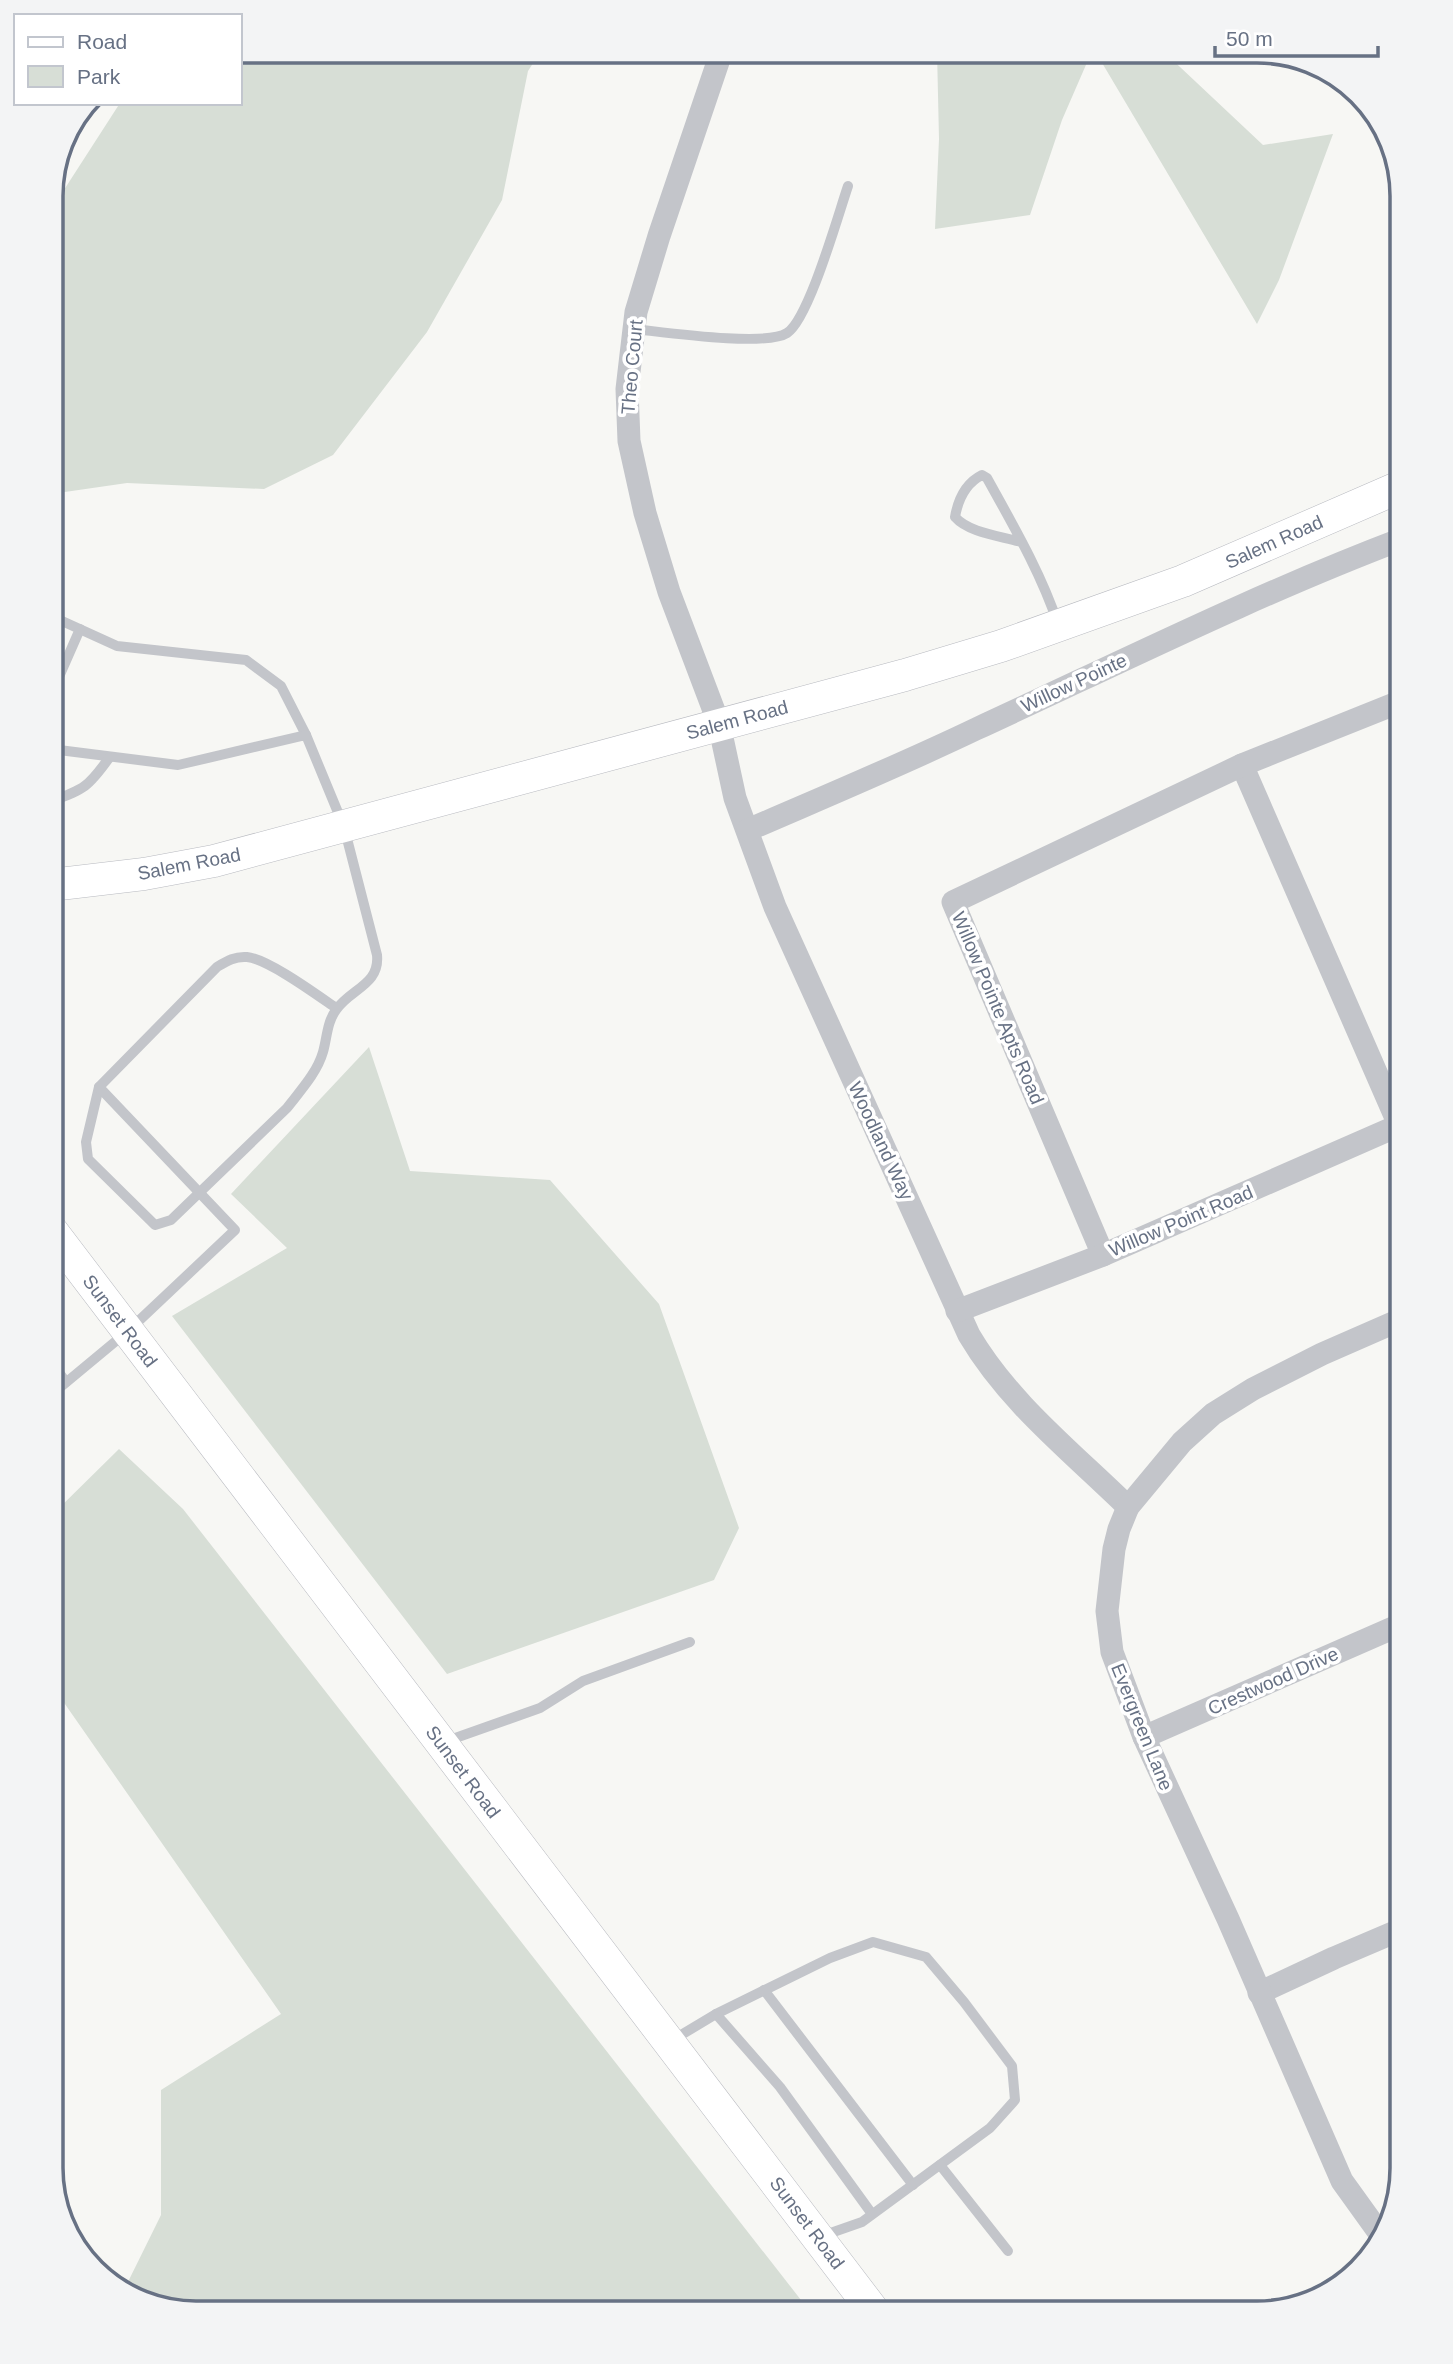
<svg xmlns="http://www.w3.org/2000/svg" width="1453" height="2364" font-family="Arial,sans-serif">
<style>
.green{fill:#d7ded6}
.lines{fill:none;stroke-linecap:round;stroke-linejoin:round}
.secondary-casing{stroke:#b8bac0;stroke-width:33}
.lane{stroke:#c3c5ca;stroke-width:10}
.street{stroke:#c3c5ca;stroke-width:23}
.secondary{stroke:#fff;stroke-width:32}
.labels{text-anchor:middle;dominant-baseline:central;stroke-width:7;stroke-linejoin:round;paint-order:stroke}
.street-label{font-size:19px;fill:#677184;stroke:#fff}
.rim{fill:none;stroke:#677184;stroke-width:3.5}
</style>
<rect width="100%" height="100%" fill="#f7f7f4"/>
<!-- green -->
<g class="green">
<polygon points="240,51 541,51 528,71 502,200 427,332 333,455 264,489 127,483 51,494 51,210 120,103 240,103"/>
<polygon points="937,51 1092,51 1062,120 1030,215 935,229 939,139"/>
<polygon points="1095,51 1163,51 1263,145 1333,134 1279,280 1257,324"/>
<polygon points="369,1047 410,1171 550,1180 659,1304 739,1528 714,1580 447,1674 172,1316 287,1248 231,1194"/>
<polygon points="119,1449 183,1509 801,2300 782,2313 187,2313 123,2292 161,2215 161,2090 281,2014 51,1684 51,1516"/>
</g>
<g class="lines">
<defs>
<g id="secondary">
<polyline points="51,885 144,874 214,861 905,675 1001,646 1183,581 1402,486"/>
<polyline points="51,1230 875,2313"/>
</g>
</defs>
<!-- secondary casing -->
<use href="#secondary" class="secondary-casing"/>
<!-- lane -->
<g class="lane">
<path d="M 634,329 C 663,332 766,347 787,333 C 809,319 838,215 848,186"/>
<path d="M 1021,542 C 1001,536 969,533 955,517 C 958,500 966,483 982,475 L 987,478 C 1013,525 1041,573 1058,624"/>
<polyline points="51,616 117,646 246,660 281,686 306,735"/>
<polyline points="51,695 80,629"/>
<path d="M 51,749 L 178,765 L 306,735 L 344,827 L 377,955 C 380,985 350,989 336,1010 C 327,1022 327,1038 323,1052 C 317,1073 300,1091 287,1108 L 171,1220 L 155,1225 L 88,1159 L 86,1142 L 99,1087"/>
<path d="M 51,801 C 84,790 89,786 109,758"/>
<polyline points="51,1362 66,1382"/>
<path d="M 51,1395 L 128,1331 L 235,1230 L 99,1087 L 217,967 C 227,961 235,956 247,957 C 268,959 317,995 336,1008"/>
<polyline points="444,1742 540,1708 583,1681 690,1642"/>
<polyline points="764,1990 913,2185"/>
<polyline points="716,2014 780,2087 872,2214"/>
<polyline points="671,2041 716,2014 830,1958 873,1942 926,1957 964,2002 1012,2066 1015,2100 990,2128 862,2222 822,2236"/>
<polyline points="940,2165 1008,2251"/>
</g>
<!-- street -->
<g class="street">
<path d="M 717,51 L 718,62 L 659,236 L 636,312 L 627,389 L 629,441 L 645,513 L 669,592 L 719,724 L 735,798 L 775,907 L 969,1335 C 1009,1403 1072,1452 1128,1507"/>
<polyline points="1242,765 1399,1125"/>
<path d="M 748,830 C 824,797 901,765 976,729 C 1117,664 1257,594 1402,539"/>
<polyline points="1103,1255 953,902 1242,765 1402,701"/>
<polyline points="957,1311 1103,1255 1402,1124"/>
<polyline points="1144,1737 1402,1624"/>
<polyline points="1259,1993 1334,1958 1402,1929"/>
<polyline points="1383,2238 1342,2181 1228,1919 1144,1737 1112,1652 1107,1611 1114,1549 1119,1529 1128,1507 1182,1442 1213,1414 1253,1389 1322,1354 1402,1319"/>
</g>
<!-- secondary -->
<use href="#secondary" class="secondary"/>
</g>
<g class="labels">
<!-- street labels -->
<g class="street-label">
<text transform="translate(632 367) rotate(-85)">Theo Court</text>
<text transform="translate(1274 542) rotate(-24)">Salem Road</text>
<text transform="translate(1074 683) rotate(-25)">Willow Pointe</text>
<text transform="translate(737 720) rotate(-15)">Salem Road</text>
<text transform="translate(189 864) rotate(-11)">Salem Road</text>
<text transform="translate(998 1008) rotate(67)">Willow Pointe Apts Road</text>
<text transform="translate(881 1141) rotate(65)">Woodland Way</text>
<text transform="translate(1181 1221) rotate(-23)">Willow Point Road</text>
<text transform="translate(120 1321) rotate(53)">Sunset Road</text>
<text transform="translate(1273 1681) rotate(-24)">Crestwood Drive</text>
<text transform="translate(1142 1727) rotate(68)">Evergreen Lane</text>
<text transform="translate(463 1772) rotate(53)">Sunset Road</text>
<text transform="translate(807 2223) rotate(53)">Sunset Road</text>
</g>
</g>
<!-- crop -->
<path d="M0 0H1453V2364H0ZM196 63H1257A133 133 0 0 1 1390 196V2168A133 133 0 0 1 1257 2301H196A133 133 0 0 1 63 2168V196A133 133 0 0 1 196 63Z" fill="#f3f4f5" fill-rule="evenodd"/>
<path class="rim" d="M196 63H1257A133 133 0 0 1 1390 196V2168A133 133 0 0 1 1257 2301H196A133 133 0 0 1 63 2168V196A133 133 0 0 1 196 63Z"/>
<!-- legend -->
<rect x="14" y="14" width="228" height="91" fill="#ffffff" stroke="#c2c6ce" stroke-width="2"/>
<rect x="28" y="37" width="35" height="10" fill="#ffffff" stroke="#c2c6ce" stroke-width="2"/>
<text x="77" y="49" font-size="21" fill="#677184">Road</text>
<rect x="28" y="66" width="35" height="21" fill="#d7ded6" stroke="#c2c6ce" stroke-width="2"/>
<text x="77" y="84" font-size="21" fill="#677184">Park</text>
<!-- scale -->
<path d="M1215 46v10h163v-10" fill="none" stroke="#677184" stroke-width="3.5"/>
<text x="1226" y="46" font-size="21" fill="#677184" stroke="#ffffff" stroke-width="5" paint-order="stroke">50 m</text>
</svg>
